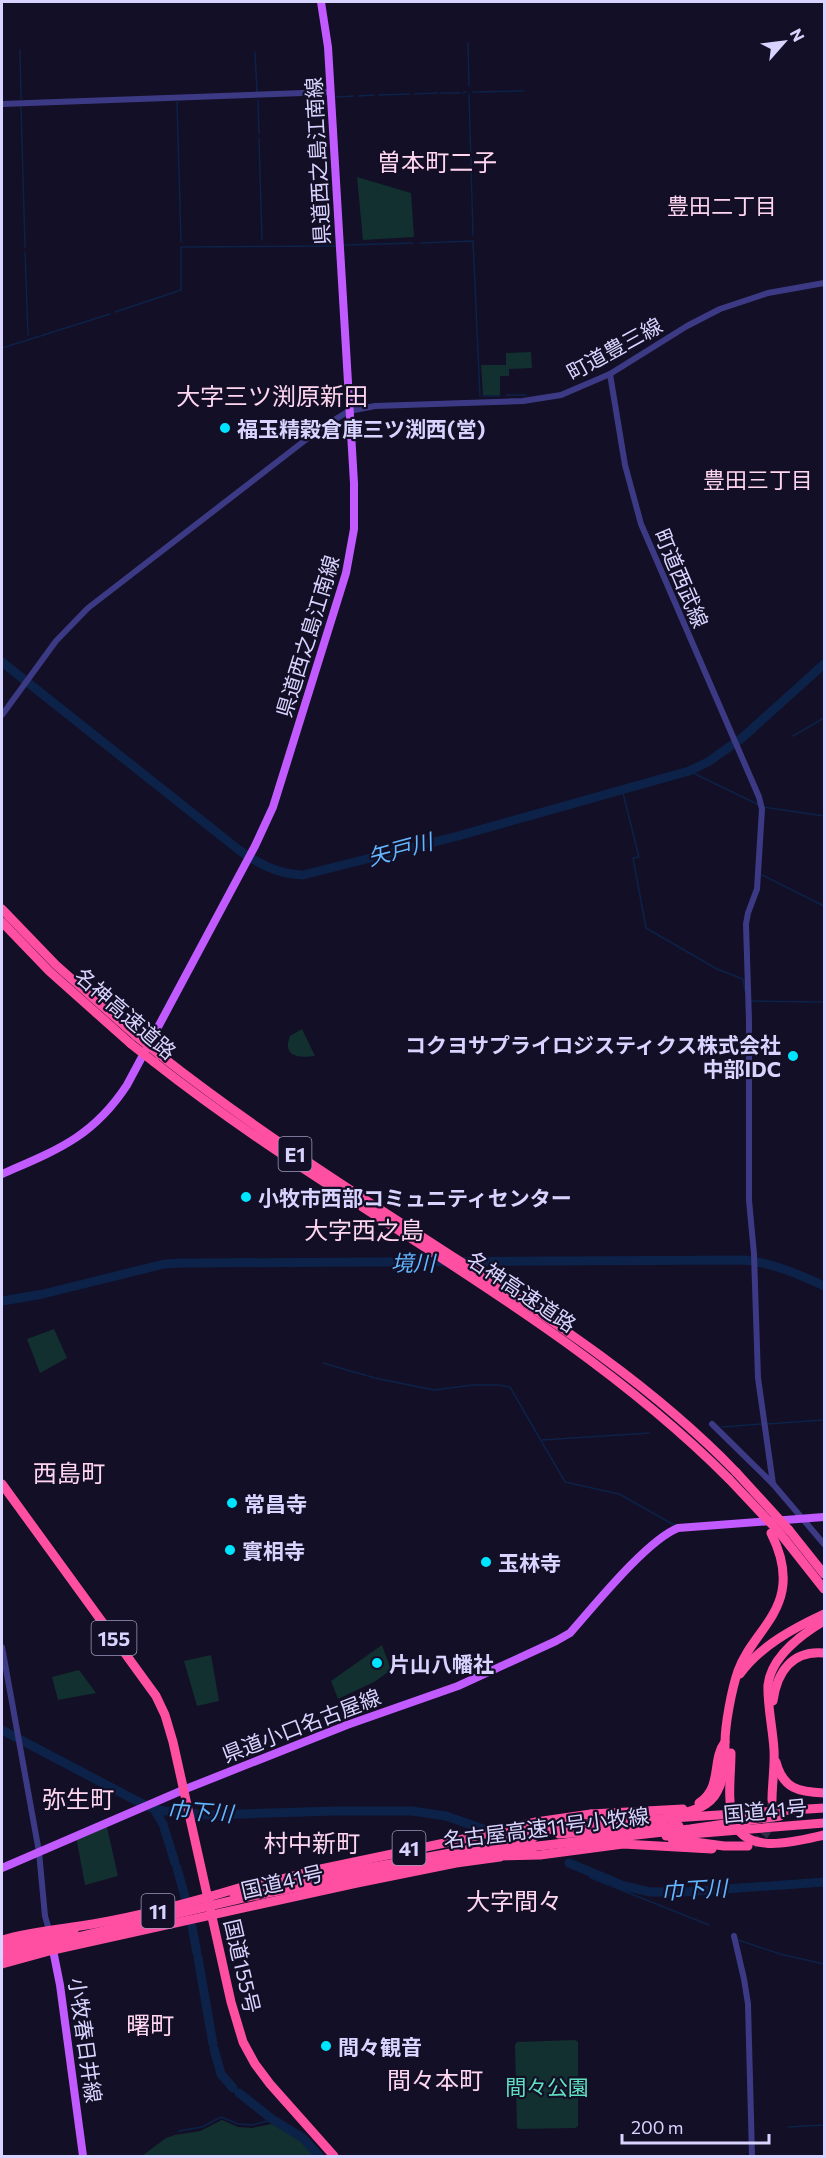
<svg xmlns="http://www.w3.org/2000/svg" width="826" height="2158" font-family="Commissioner,'Noto Sans JP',sans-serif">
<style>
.green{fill:#12302f}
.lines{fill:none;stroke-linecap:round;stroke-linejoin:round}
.stream{stroke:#0c2248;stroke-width:1.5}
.river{stroke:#0c2248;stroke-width:9}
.highway-tunnel{stroke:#312d47;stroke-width:9;stroke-dasharray:9 4.5;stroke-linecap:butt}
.minor{stroke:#3d3a85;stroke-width:6}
.major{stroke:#c25bff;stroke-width:8}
.highway{stroke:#ff4fa3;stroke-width:9}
.highway-bridge{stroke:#ff4fa3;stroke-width:9}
.poi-dot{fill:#00e5ff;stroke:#130f26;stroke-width:2}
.labels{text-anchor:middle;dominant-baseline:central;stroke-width:4.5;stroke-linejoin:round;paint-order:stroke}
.shield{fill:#130f26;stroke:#9e99be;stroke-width:1.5}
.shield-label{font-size:20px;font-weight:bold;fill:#d9d4ff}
.street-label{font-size:21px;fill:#d9d4ff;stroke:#130f26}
.poi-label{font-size:21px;font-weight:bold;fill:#d9d4ff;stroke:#130f26;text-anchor:start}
.park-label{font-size:21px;fill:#5fe0c0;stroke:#130f26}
.neighbourhood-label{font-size:22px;fill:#ffd6f0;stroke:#130f26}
.water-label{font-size:22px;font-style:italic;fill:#62b6ff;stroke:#130f26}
.quarter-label{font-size:24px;fill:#ffd6f0;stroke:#130f26}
</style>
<rect width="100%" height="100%" fill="#130f26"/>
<!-- green -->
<g class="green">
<polygon points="357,177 411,193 414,237 363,240"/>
<polygon points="531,352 532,368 509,369 509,376 500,376 500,395 483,395 481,365 506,365 506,353"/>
<path d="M 302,1029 L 315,1056 C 299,1058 282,1057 290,1036 Z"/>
<polygon points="54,1329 67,1358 40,1373 27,1339"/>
<polygon points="382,1645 391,1670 374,1682 338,1699 331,1681"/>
<polygon points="211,1655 219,1701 197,1706 184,1661"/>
<polygon points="79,1670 96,1693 58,1700 52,1677"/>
<polygon points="106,1823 118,1876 85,1885 76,1836"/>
<polygon points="575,2040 578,2042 578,2126 575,2128 519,2129 517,2127 515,2045 517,2042"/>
<polygon points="222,2120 238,2127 252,2128 272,2124 302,2142 315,2156 142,2156 166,2138 175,2135 200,2131"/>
</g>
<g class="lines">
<!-- stream -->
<g class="stream">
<polyline points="468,43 469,86"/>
<polyline points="20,50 21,99"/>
<polyline points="255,52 257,93"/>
<polyline points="473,92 523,91"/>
<polyline points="441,93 460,93"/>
<polyline points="463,93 466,92"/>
<polyline points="414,94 438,93"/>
<polyline points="469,94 473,235"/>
<polyline points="379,95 409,94"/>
<polyline points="358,96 374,95"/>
<polyline points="336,97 354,96"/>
<polyline points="258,100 259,134"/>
<polyline points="177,102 181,242"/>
<polyline points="21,107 25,247"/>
<polyline points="259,138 262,240"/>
<polyline points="420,243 473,241 480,396"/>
<polyline points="345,245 413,243"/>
<polyline points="25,252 28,335"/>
<polyline points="115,312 181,290 181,247 336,246"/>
<polyline points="2,348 110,314"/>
<polyline points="506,395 526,395"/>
<polyline points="483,396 500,396"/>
<polyline points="793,736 824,718"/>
<polyline points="689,771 759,805"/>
<polyline points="622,789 639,857 633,858 646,928 717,969 743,979 745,991"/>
<polyline points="763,807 824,816"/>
<polyline points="762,875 824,906"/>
<polyline points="750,1001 824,1002"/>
<polyline points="323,1363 375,1378 434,1390 473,1385 498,1385 510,1387 565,1482 619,1494 676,1526"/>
<polyline points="766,1424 824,1420"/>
<polyline points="722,1427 761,1424"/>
<polyline points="542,1440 649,1433"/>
<polyline points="581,1868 591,1878 709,1925"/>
<polyline points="738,1940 780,1954 824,1964"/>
<polyline points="788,2127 824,2125"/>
<polyline points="179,2131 202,2127 221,2117 238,2124 252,2125 267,2121"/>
</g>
<!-- river -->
<g class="river">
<path d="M 2,662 L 239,850 C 259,864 277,874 303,875 L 458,836 L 689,771 L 708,762 L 742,738 L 824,664"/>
<path d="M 2,1301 L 43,1294 L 164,1264 L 184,1263 L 744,1260 C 773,1263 798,1274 824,1286"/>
<polyline points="2,1730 135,1800 154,1809 165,1811 209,1815 336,1811 412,1811 446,1816 486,1830"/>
<polyline points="154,1809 163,1824 175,1863"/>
<polyline points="569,1863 624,1886 650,1892 684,1892 824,1882"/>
<polyline points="177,1868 185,1897"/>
<polyline points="192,1927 197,1953"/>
<polyline points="198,1958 213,2044"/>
<polyline points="214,2049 221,2074 233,2088"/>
<polyline points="239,2093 272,2119 303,2138 319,2156"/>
</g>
<!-- highway-tunnel -->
<path class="highway-tunnel" d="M 753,1844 C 771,1833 772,1820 772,1800"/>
<!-- minor -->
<g class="minor">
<polyline points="2,104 331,92"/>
<polyline points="610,374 625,465 641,524 759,797 762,809 757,889 748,913 746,924 749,1021 749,1200 754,1254 758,1378 773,1484"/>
<polyline points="2,715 56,641 88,608 321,428 349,411 375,406 523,401 561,395 610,374 687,326 720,309 768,293 824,283"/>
<polyline points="712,1424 773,1484 824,1544"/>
<polyline points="2,1647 39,1852 45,1916 49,1930"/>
<polyline points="734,1936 744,1979 748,2004 752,2156"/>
</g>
<!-- major -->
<g class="major">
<path d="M 2,1174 C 57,1150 93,1137 127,1085 L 255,846 L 273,807 L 346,573 L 354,529 L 354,483 L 328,47 L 321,2"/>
<path d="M 2,1868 L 183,1790 L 347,1725 L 458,1686 L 556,1641 L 570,1633 C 594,1606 647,1540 678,1528 L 824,1517"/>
<polyline points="52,1945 60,1985 83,2156"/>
</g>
<!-- highway -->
<g class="highway">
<polyline points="2,909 56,965 136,1036"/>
<polyline points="2,922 49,971 131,1044"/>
<path d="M 160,1055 C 254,1129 355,1193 455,1258 C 554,1321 654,1387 736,1472"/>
<path d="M 154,1062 C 340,1209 560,1310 729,1479"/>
<polyline points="2,1484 156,1696 165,1715 173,1742 231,2002 243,2042 255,2064 270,2084 334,2156"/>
<polyline points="789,1530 824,1574"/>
<polyline points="779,1532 824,1589"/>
<path d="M 740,1674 C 760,1646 794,1628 824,1614"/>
<path d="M 773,1701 C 777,1672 792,1650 824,1653"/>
<path d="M 776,1762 C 783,1789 799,1792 824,1793"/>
<path d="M 772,1800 C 772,1784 775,1766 774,1750 C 773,1730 767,1704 768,1685 C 771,1657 802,1634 824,1621"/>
<path d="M 699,1803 C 723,1787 711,1760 725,1742"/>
<polyline points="591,1814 683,1809"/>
<path d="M 679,1814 C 693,1811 710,1806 717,1792 C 725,1778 725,1759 725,1743 C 725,1724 732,1688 738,1671 C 748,1642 776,1622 782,1591 C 786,1571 780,1551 771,1533"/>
<polyline points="559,1834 679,1826"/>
<polyline points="490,1836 532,1832 596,1823 824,1808"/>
<polyline points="666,1836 824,1823"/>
<polyline points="672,1839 724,1846 748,1846"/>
<polyline points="275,1885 533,1838"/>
<path d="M 2,1940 C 32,1931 62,1929 93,1924 C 143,1915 193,1902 242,1887"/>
<polyline points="2,1964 53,1950 357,1883 456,1863 500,1857"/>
</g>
<!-- highway-bridge -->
<g class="highway-bridge">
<polyline points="136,1036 160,1055"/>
<polyline points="131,1044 154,1062"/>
<polyline points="736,1472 789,1530"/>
<polyline points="729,1479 779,1532"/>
<path d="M 731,1753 C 731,1774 727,1799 733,1819 C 744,1857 797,1841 824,1835"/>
<polyline points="493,1856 540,1855 623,1844 712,1849"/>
<polyline points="234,1894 258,1885 316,1870 459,1840 536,1822 591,1814"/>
<polyline points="2,1946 74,1931"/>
<polyline points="2,1955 243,1898 458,1855 690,1829 780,1816"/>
</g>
</g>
<!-- markers -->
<g class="poi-dot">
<circle cx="225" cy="428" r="6"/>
<circle cx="793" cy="1056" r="6"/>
<circle cx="246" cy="1197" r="6"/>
<circle cx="232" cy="1503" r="6"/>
<circle cx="230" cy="1550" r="6"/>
<circle cx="486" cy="1562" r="6"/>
<circle cx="377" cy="1663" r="6"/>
<circle cx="326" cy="2046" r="6"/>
</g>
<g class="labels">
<!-- shield labels -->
<g class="shield">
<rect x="278.5" y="1137" width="33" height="34" rx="4.5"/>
<rect x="91.5" y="1621" width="45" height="34" rx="4.5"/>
<rect x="392.5" y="1831" width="33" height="34" rx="4.5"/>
<rect x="141.5" y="1894" width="33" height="34" rx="4.5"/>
</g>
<g class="shield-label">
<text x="295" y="1154">E1</text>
<text x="114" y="1638">155</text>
<text x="409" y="1848">41</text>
<text x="158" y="1911">11</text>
</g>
<!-- street labels -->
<g class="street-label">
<text transform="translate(317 161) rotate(-93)">県道西之島江南線</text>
<text transform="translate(614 348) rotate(-29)">町道豊三線</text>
<text transform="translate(682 578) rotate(67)">町道西武線</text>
<text transform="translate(307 636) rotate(-73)">県道西之島江南線</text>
<text transform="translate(126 1013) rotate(41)">名神高速道路</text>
<text transform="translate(522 1291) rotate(34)">名神高速道路</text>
<text transform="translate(301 1725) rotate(-21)">県道小口名古屋線</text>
<text transform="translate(765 1810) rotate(-5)">国道41号</text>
<text transform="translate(546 1827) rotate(-7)">名古屋高速11号小牧線</text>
<text transform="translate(282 1881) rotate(-13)">国道41号</text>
<text transform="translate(243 1966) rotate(77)">国道155号</text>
<text transform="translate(86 2040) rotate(82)">小牧春日井線</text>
</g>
<!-- poi labels -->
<g class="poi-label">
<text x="237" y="428">福玉精穀倉庫三ツ渕西(営)</text>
<text x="781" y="1044" text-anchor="end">コクヨサプライロジスティクス株式会社<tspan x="781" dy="24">中部IDC</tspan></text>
<text x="258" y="1197">小牧市西部コミュニティセンター</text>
<text x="244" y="1503">常昌寺</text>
<text x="242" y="1550">實相寺</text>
<text x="498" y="1562">玉林寺</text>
<text x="389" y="1663">片山八幡社</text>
<text x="338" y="2046">間々観音</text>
</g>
<!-- park labels -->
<g class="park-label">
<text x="547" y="2086">間々公園</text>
</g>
<!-- neighbourhood labels -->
<g class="neighbourhood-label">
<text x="722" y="205">豊田二丁目</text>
<text x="758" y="479">豊田三丁目</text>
</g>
<!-- water labels -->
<g class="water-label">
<text transform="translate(400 849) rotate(-15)">矢戸川</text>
<text x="413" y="1262">境川</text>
<text transform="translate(200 1811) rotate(4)">巾下川</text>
<text transform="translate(694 1889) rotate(-3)">巾下川</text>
</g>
<!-- quarter labels -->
<g class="quarter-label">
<text x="437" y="161">曽本町二子</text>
<text x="272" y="395">大字三ツ渕原新田</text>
<text x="364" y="1229">大字西之島</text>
<text x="69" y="1472">西島町</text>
<text x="78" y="1798">弥生町</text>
<text x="312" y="1842">村中新町</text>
<text x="514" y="1900">大字間々</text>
<text x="150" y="2024">曙町</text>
<text x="435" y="2079">間々本町</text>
</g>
</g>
<!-- border -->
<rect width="826" height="2158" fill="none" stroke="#d9d4ff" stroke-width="6"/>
<!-- north arrow -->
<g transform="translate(784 42) rotate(62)" stroke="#130f26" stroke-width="4.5" paint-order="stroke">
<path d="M0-4.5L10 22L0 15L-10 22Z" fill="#d9d4ff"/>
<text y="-9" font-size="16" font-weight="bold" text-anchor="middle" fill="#d9d4ff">N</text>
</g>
<!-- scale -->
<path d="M622 2134v9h147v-9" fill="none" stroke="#d9d4ff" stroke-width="3"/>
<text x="631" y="2134" font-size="18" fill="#d9d4ff" stroke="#130f26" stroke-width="4.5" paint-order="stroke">200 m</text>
</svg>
